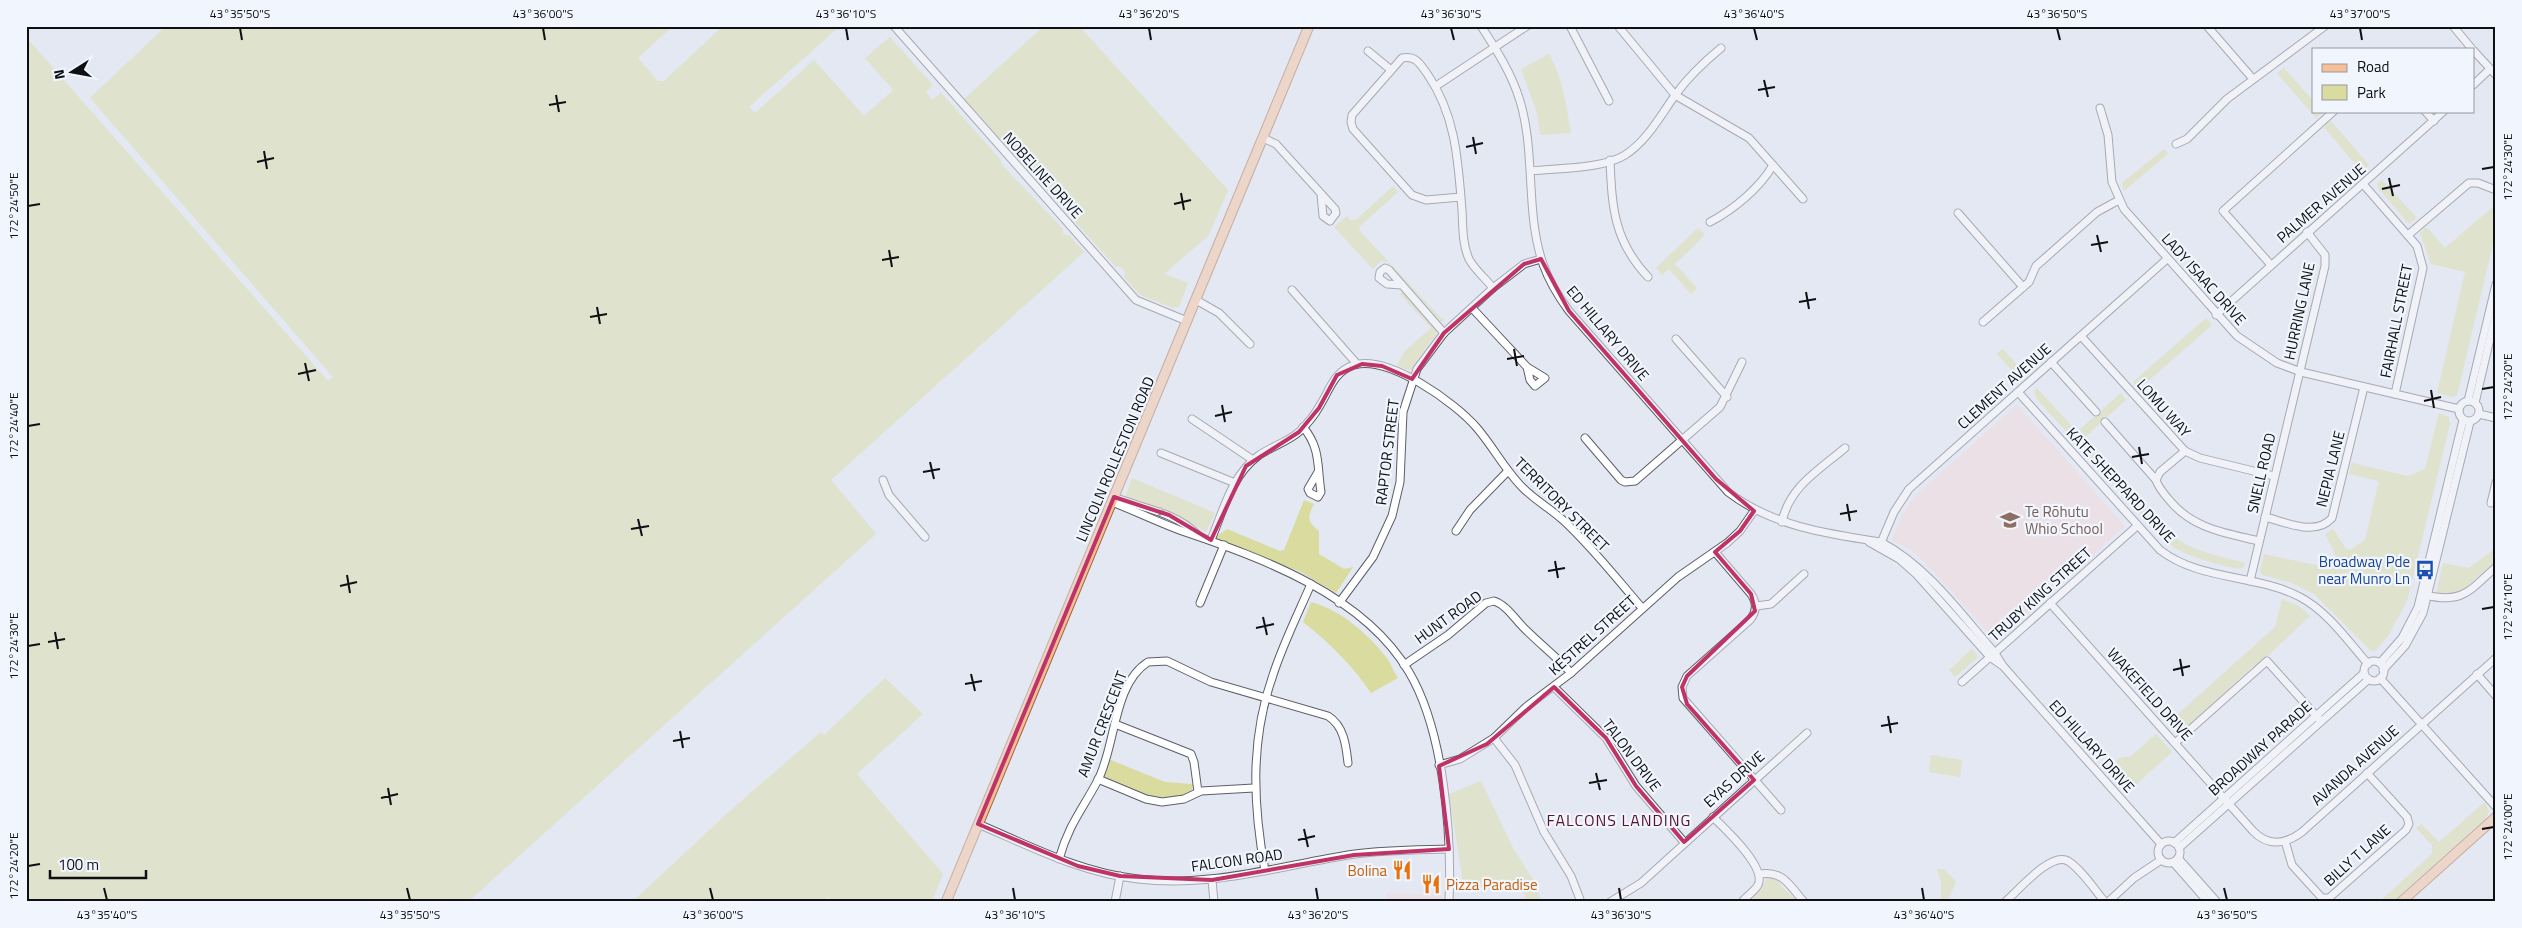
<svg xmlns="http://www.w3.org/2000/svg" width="2522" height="928" font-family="'Titillium Web',sans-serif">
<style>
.education{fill:#f2d7d7}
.green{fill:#d9db9f}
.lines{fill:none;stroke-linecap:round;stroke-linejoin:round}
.minor-casing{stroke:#5b5f68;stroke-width:9}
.major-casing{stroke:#a2663d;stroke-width:11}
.minor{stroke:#fff;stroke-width:7}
.major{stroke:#f7bf98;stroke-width:9}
.oneway{stroke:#9f9fa1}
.marked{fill:none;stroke:#bf3366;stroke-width:4;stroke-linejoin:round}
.ticks{fill:none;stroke:#0e1013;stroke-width:2}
.labels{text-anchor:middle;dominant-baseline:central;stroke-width:4.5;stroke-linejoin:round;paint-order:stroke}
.street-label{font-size:15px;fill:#0e1013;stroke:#f1f5fe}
.education-label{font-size:15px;fill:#785e54;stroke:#f1f5fe;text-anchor:start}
.transit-label{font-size:15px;fill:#164399;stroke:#f1f5fe;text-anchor:end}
.food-label{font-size:15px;fill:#c56008;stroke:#f1f5fe;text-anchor:end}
.neighbourhood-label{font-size:16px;letter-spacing:1px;fill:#58142c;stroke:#f1f5fe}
.neatline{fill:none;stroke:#0e1013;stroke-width:2}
.ticks-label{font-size:12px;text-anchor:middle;fill:#0e1013}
</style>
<rect width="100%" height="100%" fill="#e3e8f3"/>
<!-- education -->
<g class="education">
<polygon points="2017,405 2125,526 1996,641 1924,561 1911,550 1892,540 1903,514 1915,496"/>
<polygon points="1386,893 1441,895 1440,902 1387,902"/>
</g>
<!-- green -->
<g class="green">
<polygon points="166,26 673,26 638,58 658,81 664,81 723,26 840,26 749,107 755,113 814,60 864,116 893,90 865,58 890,37 933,85 926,92 932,100 941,93 1001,160 1001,164 1063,229 1063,234 1070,236 1084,252 831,480 876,534 468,902 26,902 26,37 328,381 333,377 90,98"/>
<polygon points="1044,26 1079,26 1228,190 1209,235 1164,274 1188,283 1179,307 1173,308 1140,295 1124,277 1125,272 1121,267 1116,267 964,99"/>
<path d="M 1549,54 C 1563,78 1566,106 1571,133 L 1540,135 L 1537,113 L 1521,69 Z"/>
<polygon points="2284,68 2313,101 2313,111 2323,112 2316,118 2277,73"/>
<polygon points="2331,121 2369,165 2362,172 2324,127"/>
<polygon points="2164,149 2168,154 2124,191 2122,183"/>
<polygon points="2382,180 2417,218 2409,224 2378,188 2377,183"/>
<polygon points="1393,186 1398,192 1360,226 1359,230 1441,318 1445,319 1441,322 1388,262 1381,261 1373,269 1334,227 1347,216 1350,220 1356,220"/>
<polygon points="2496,200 2496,231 2457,395 2453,397 2437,393 2465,272 2431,264 2420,233 2426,227 2445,248 2493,207"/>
<polygon points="1698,228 1705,235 1675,264 1697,288 1691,294 1669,269 1662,275 1656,268"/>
<polygon points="1403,291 1436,330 1436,334 1410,371 1397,365 1404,352 1431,328 1400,294"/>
<polygon points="2206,318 2212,325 2139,389 2133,382"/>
<polygon points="2003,349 2024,373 2019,378 1997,354"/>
<path d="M 2037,388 L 2077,432 L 2121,393 L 2126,400 L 2083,439 L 2161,527 C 2187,550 2211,554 2245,563 L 2244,567 L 2239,569 C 2212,563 2189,558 2166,542 L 2036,398 L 2034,391 Z"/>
<polygon points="2439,413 2449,417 2450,424 2407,601 2388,636 2376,650 2371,651 2314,594 2292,583 2262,575 2260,570 2264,554 2320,566 2327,566 2335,560 2336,556 2325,534 2333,529 2346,549 2350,550 2365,540 2379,481 2349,474 2352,463 2408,476 2425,469"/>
<polygon points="1132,478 1215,513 1206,532 1166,510 1125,498"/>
<path d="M 1304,500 L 1314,504 C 1307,518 1307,521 1319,531 L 1319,554 L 1344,569 L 1353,567 L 1336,593 L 1299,571 L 1211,540 L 1227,529 L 1280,551 L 1284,550 Z"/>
<polygon points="2496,548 2496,561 2468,585 2469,587 2451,596 2436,594 2443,563 2469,568"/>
<polygon points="2282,599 2299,606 2310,616 2256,667 2254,665 2179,735 2168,723 2275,627"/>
<path d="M 1311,602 C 1341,610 1368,634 1386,657 C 1391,663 1393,671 1398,678 L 1371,693 C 1352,665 1330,643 1303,622 Z"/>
<polygon points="1972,649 1977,655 1977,658 1955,677 1949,670"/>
<polygon points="885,678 923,714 857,774 943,874 932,902 833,902 828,897 822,902 632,902 732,809 821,732 824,735"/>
<polygon points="2156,734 2172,752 2129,791 2109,768 2120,758 2131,756"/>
<polygon points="1931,755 1962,760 1960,777 1929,772"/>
<path d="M 1106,758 L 1165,782 L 1193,784 L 1192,790 C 1170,809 1121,789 1100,774 Z"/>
<polygon points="1481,781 1514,850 1534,881 1542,902 1526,902 1525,894 1521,891 1461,887 1462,876 1449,794"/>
<polygon points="2485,802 2489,812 2485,819 2392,902 2379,902 2432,854 2432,845 2416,828 2421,824 2439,842"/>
<polygon points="1937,869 1944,869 1956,882 1947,902 1941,902 1941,882"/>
<polygon points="1768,876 1775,876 1781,886 1799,902 1749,902 1762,889"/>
</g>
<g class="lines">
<defs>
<g id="minor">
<polyline points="894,26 1136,300 1187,321"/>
<path d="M 1481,26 C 1496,49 1512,74 1520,101 C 1536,154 1525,212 1543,264 C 1549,281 1558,296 1569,311 L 1728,492 C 1772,526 1827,534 1881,542 C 1928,567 1960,613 1995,653 L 2003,666"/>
<polyline points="1570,26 1609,101"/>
<polyline points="1618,26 1675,95 1749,138 1803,199"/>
<polyline points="2207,26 2253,79"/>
<polyline points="2453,26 2472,49"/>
<polyline points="2473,50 2496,75"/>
<polyline points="1368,51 1391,70"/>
<polyline points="2473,85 2490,69"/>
<polyline points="1436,86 1527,26"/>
<polyline points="2100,108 2108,135 2112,182 2124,209 2237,336 2277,363 2301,372 2459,409"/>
<polyline points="2425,111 2434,121"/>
<polyline points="1263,138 1276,144 1335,209 1336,213 1330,221 1323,216 1321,194"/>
<polyline points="2176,144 2187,139 2227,99 2325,26"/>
<path d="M 1610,160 C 1612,208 1614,241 1648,277"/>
<path d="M 1531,171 C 1557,168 1603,169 1625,155 C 1648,140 1660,116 1676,94 C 1689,76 1704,62 1721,48"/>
<polyline points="2363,184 2417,246 2423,268 2395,394"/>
<path d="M 1461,197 L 1426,200 L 1412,195 L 1353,129 L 1351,122 L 1352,115 L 1402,58 C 1416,55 1420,64 1428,75 C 1456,116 1458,161 1462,210 C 1463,225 1462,244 1469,259 C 1474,269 1486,279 1493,288"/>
<polyline points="1958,213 2023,287"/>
<path d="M 1710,222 C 1733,210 1760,188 1773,165"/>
<polyline points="2408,235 2469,183 2478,183 2496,190"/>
<polyline points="2271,265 2223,211 2334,111"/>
<polyline points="1402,285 1387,284 1379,278 1380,272 1385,268 1389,270 1444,333"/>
<polyline points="1292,290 1357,364"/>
<polyline points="1196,300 1219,313 1250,344"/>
<polyline points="1472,308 1527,367 1545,378 1535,386 1530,380 1527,367"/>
<polyline points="2216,315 2444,111"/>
<polyline points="1983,322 2029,282 2036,266 2044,259 2097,212 2119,200"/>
<polyline points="2081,336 2185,451 2200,458 2274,476"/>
<polyline points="1676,339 1727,397"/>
<polyline points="2051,362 2096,412"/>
<path d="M 2018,392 L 2160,550 C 2200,581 2256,574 2300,597 C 2327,611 2348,641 2368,664"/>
<circle cx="2469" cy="411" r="10"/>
<polyline points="2468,401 2496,284"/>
<polyline points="2475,403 2496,313"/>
<polyline points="2479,414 2496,418"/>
<polyline points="1192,419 1253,460"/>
<polyline points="2105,422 2156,480"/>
<path d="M 1303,427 C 1321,448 1317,467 1321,492 L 1318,497 L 1310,493 L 1308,489 L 1318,472"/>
<polyline points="1585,438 1621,480 1625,482 1635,481 1720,407 1742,362"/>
<path d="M 2185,451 L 2160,472 L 2156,480 C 2159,489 2165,495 2171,502 C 2194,529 2226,533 2259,541"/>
<polyline points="1161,453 1235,483"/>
<polyline points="883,480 889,495 925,537"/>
<path d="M 1114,497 C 1143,509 1173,511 1197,534"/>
<path d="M 1112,502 C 1135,511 1158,522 1182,531 C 1262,558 1364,595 1409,672 C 1444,731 1452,834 1449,902"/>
<polyline points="2491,503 2496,482"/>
<path d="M 2265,517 C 2286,522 2315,537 2332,518 L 2364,387"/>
<path d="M 1782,522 C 1789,487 1819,470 1845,448"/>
<polyline points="1456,531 1470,510 1507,472"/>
<path d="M 1211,540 C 1223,511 1232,475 1258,456 C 1272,446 1288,442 1300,431 C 1307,424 1314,416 1319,407 C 1330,390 1333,372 1354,365 C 1389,355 1456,403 1477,428 C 1494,448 1505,470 1523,488 C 1536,501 1551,509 1564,521 C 1593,548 1617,579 1642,608"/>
<polyline points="1869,542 1899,559 1917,575 1990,657 2003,666 2161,844"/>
<polyline points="1880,545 1894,512 1909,489 2167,259"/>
<path d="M 1715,552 L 1751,594 C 1757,603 1757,611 1750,620 L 1687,676 L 1682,687 L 1683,698 L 1781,810"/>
<polyline points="2250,581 2325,266 2325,255 2307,232"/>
<path d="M 2425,595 C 2463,604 2469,591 2496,567"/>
<polyline points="1200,603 1224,545"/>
<polyline points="1339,603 1373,557 1392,516 1400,482 1403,412 1417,369 1444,333 1493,288 1524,264 1541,259"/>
<path d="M 2050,603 L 2253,831 C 2268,847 2286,844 2302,832 L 2496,658"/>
<polyline points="1756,606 1771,604 1804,574"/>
<circle cx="2374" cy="671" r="10"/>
<polyline points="2380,663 2402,638 2418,607 2463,420"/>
<path d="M 1404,665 L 1448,635 L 1486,603 L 1494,601 C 1507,605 1516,621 1526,630 C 1541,645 1557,657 1571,673"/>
<polyline points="2383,670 2405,646 2423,613 2470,422"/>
<polyline points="2477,674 2496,696"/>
<polyline points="2380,678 2496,807"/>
<polyline points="1962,682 2137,526"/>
<polyline points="1554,687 1606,738 1636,786 1684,842"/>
<polyline points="1115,724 1191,754 1194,762 1198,792"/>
<polyline points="1494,738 1515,765 1544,832 1571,876 1581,902"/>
<polyline points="2175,743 2267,661 2319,719"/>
<polyline points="1439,765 1460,759 1494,738 1526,707 1571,673 1678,577 1727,543 1740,531 1754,511"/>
<polyline points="1098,779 1146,799 1162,802 1184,799 1201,791 1254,788"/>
<path d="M 1713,817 C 1725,829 1767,867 1758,885 C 1754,892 1746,896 1742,902"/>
<path d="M 978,824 C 1030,846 1081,873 1138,879 C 1213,888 1282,865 1355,854 C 1386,850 1418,850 1449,849"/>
<polyline points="2285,841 2292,865 2322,898 2329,898 2406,830 2409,824 2407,817 2367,773"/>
<circle cx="2169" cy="852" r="11"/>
<polyline points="2174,843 2364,673"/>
<polyline points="2179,848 2369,679"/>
<polyline points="2178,858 2217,902"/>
<path d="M 1059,859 C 1069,824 1082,810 1098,780 C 1116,745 1113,684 1148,662 L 1167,661 L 1211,682 L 1328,716 C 1344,726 1346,745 1348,763"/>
<polyline points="2173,862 2208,902"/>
<path d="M 1265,871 C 1253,804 1250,740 1273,675 C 1283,644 1298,614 1311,584"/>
<path d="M 1760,874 C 1783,870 1790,886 1804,902"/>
<polyline points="1212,880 1214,902"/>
<polyline points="1115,902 1120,876"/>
<polyline points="1610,902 1641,883 1807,733"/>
<path d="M 2005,902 C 2018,891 2051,851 2068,861 C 2082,870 2094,889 2105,902"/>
<polyline points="2108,902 2134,878 2161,860"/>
</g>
<g id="major">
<polyline points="946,902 1309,26"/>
<polyline points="2401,902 2496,817"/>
</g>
</defs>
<!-- minor casing -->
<use href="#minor" class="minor-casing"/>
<!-- major casing -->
<use href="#major" class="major-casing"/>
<!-- minor -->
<use href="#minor" class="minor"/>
<!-- major -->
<use href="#major" class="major"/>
</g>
<!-- one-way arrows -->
<defs><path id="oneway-shaft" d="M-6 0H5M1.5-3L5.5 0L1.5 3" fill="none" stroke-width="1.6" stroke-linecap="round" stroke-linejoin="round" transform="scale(1.25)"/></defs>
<use class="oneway" href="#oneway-shaft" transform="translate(1158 511) rotate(16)"/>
<!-- marked area -->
<path d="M0 0H2522V928H0ZM 1541,259 L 1569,311 L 1716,479 L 1754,511 L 1740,531 L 1715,552 L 1751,594 L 1755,611 L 1687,676 L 1682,687 L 1687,704 L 1754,780 L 1684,842 L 1636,786 L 1606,738 L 1554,687 L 1487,744 L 1439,766 L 1449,849 L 1354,855 L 1212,880 L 1120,876 L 1078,866 L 978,824 L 1114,497 L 1169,515 L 1211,540 L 1246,466 L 1299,432 L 1319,408 L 1337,375 L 1362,364 L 1382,366 L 1412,379 L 1444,333 L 1524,264 Z" fill="#e3e8f3" fill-opacity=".55" fill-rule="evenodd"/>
<path class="marked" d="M 1541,259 L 1569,311 L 1716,479 L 1754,511 L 1740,531 L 1715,552 L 1751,594 L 1755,611 L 1687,676 L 1682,687 L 1687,704 L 1754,780 L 1684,842 L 1636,786 L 1606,738 L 1554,687 L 1487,744 L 1439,766 L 1449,849 L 1354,855 L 1212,880 L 1120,876 L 1078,866 L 978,824 L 1114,497 L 1169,515 L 1211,540 L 1246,466 L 1299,432 L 1319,408 L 1337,375 L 1362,364 L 1382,366 L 1412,379 L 1444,333 L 1524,264 Z"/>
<!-- ticks -->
<path class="ticks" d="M 240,28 L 242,40M 543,28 L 545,40M 846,28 L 848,40M 1149,28 L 1151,40M 1451,28 L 1454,40M 1754,28 L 1757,40M 2057,28 L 2060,40M 2360,28 L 2362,40M 1764,80 L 1768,97M 1758,90 L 1775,87M 556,95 L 559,112M 549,105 L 566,102M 1473,137 L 1476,154M 1466,147 L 1483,143M 264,151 L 267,169M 257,162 L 274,158M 2482,169 L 2494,167M 2389,178 L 2393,196M 2382,189 L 2400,185M 1181,193 L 1184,210M 1174,204 L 1191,200M 28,206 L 40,204M 2097,235 L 2101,252M 2091,245 L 2108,242M 889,250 L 892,267M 882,260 L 899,257M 1806,292 L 1809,309M 1799,302 L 1816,299M 597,307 L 600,324M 590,317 L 607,314M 1514,349 L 1517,366M 1507,359 L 1524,356M 305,363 L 309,381M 298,374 L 316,370M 2482,389 L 2494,387M 2431,390 L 2434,408M 2424,401 L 2441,397M 1222,405 L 1225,422M 1215,416 L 1232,412M 28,426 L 40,424M 2139,447 L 2142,464M 2132,457 L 2149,454M 930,462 L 934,479M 923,472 L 940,469M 1847,504 L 1850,521M 1840,514 L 1857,511M 638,519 L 642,536M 631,529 L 649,526M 1555,561 L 1558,578M 1548,571 L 1565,568M 347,575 L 350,593M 340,586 L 357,582M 2482,609 L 2494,607M 1263,617 L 1267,635M 1256,628 L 1274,624M 55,632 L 58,649M 48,642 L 65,639M 28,646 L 40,644M 2180,659 L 2183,676M 2173,670 L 2190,666M 971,674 L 975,691M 965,684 L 982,681M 1888,716 L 1891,733M 1881,726 L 1898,723M 680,731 L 683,748M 673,741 L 690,738M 1596,773 L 1600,790M 1589,783 L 1607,780M 388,788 L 391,805M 381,798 L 398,794M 1304,829 L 1308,847M 2482,829 L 2494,827M 1298,840 L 1315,836M 28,866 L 40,864M 104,888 L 107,900M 407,888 L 410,900M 710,888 L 713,900M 1013,888 L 1015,900M 1316,888 L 1318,900M 1619,888 L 1621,900M 1922,888 L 1924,900M 2224,888 L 2227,900"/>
<!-- icons -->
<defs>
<symbol id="school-bare" viewBox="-9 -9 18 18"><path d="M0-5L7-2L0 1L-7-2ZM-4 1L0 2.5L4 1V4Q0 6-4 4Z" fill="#8d6e63" stroke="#f1f5fe" stroke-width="2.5" paint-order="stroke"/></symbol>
<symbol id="bus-bare" viewBox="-9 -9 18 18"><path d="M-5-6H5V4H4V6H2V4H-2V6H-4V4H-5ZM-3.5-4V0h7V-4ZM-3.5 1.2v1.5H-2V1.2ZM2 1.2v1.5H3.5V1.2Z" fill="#1a4fb4" stroke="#f1f5fe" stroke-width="2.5" paint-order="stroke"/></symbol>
<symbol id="restaurant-bare" viewBox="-9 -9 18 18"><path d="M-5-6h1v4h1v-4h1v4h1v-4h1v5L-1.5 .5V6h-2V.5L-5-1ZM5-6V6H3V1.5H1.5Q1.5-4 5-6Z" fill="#e8710a" stroke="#f1f5fe" stroke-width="2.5" paint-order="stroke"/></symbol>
</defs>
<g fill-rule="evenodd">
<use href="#school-bare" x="1996" y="506" width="28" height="28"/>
<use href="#bus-bare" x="2411" y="556" width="28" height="28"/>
<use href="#restaurant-bare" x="1388" y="856" width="28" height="28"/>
<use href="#restaurant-bare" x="1417" y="870" width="28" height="28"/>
</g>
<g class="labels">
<!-- street labels -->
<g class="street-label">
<text transform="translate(1043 175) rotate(48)">NOBELINE DRIVE</text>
<text transform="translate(2321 203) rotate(-41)">PALMER AVENUE</text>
<text transform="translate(2204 279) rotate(48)">LADY ISAAC DRIVE</text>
<text transform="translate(2299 311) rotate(-78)">HURRING LANE</text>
<text transform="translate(2396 321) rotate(-79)">FAIRHALL STREET</text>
<text transform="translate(1608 333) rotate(50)">ED HILLARY DRIVE</text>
<text transform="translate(2004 386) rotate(-42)">CLEMENT AVENUE</text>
<text transform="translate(2164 408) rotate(48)">LOMU WAY</text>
<text transform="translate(1387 452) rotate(-83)">RAPTOR STREET</text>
<text transform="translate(1115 459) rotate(-67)">LINCOLN ROLLESTON ROAD</text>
<text transform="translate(2330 469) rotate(-76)">NEPIA LANE</text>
<text transform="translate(2261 473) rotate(-77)">SNELL ROAD</text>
<text transform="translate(2121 485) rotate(47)">KATE SHEPPARD DRIVE</text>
<text transform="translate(1562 504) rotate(45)">TERRITORY STREET</text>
<text transform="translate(2040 594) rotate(-42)">TRUBY KING STREET</text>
<text transform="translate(1448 617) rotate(-36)">HUNT ROAD</text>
<text transform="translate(1592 635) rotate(-42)">KESTREL STREET</text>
<text transform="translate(2150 694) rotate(48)">WAKEFIELD DRIVE</text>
<text transform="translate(1102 724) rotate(-69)">AMUR CRESCENT</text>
<text transform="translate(2092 746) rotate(48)">ED HILLARY DRIVE</text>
<text transform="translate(2260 748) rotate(-42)">BROADWAY PARADE</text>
<text transform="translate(1632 755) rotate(53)">TALON DRIVE</text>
<text transform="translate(2355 765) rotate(-42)">AVANDA AVENUE</text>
<text transform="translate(1734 779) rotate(-42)">EYAS DRIVE</text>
<text transform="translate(2357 855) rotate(-42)">BILLY T LANE</text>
<text transform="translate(1237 860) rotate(-8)">FALCON ROAD</text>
</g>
<!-- education labels -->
<g class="education-label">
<text x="2025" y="511">Te Rōhutu<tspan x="2025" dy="17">Whio School</tspan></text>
</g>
<!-- transit labels -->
<g class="transit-label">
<text x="2410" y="561">Broadway Pde<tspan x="2410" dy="17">near Munro Ln</tspan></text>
</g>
<!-- food labels -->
<g class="food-label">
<text x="1387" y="870">Bolina</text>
<text x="1446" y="884" text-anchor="start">Pizza Paradise</text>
</g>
<!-- neighbourhood labels -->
<g class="neighbourhood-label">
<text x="1619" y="820">FALCONS LANDING</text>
</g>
</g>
<!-- border -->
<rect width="2522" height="928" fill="none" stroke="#f1f5fe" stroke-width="55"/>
<!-- legend -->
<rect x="2312" y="48" width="162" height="65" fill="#f1f5fe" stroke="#9699a0"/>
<rect x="2322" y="64" width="25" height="8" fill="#f7bf98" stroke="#9699a0"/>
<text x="2357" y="72" font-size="15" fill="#0e1013">Road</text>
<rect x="2322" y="85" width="25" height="15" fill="#d9db9f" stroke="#9699a0"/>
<text x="2357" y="98" font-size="15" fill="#0e1013">Park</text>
<!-- north arrow -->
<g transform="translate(72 72) rotate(259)" stroke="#f1f5fe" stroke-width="4" paint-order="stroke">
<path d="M0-4L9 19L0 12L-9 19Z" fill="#0e1013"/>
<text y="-8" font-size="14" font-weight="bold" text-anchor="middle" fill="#0e1013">N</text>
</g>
<!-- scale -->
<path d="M50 870v8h96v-8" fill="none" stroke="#0e1013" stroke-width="2.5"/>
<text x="58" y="870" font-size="15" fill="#0e1013" stroke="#f1f5fe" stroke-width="4" paint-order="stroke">100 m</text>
<rect x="28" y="28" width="2466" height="872" class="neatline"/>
<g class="ticks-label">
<text x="240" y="18">43°35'50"S</text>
<text x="543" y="18">43°36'00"S</text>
<text x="846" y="18">43°36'10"S</text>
<text x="1149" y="18">43°36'20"S</text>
<text x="1451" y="18">43°36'30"S</text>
<text x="1754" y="18">43°36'40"S</text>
<text x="2057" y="18">43°36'50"S</text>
<text x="2360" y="18">43°37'00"S</text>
<text transform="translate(2508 167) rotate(-90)" y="4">172°24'30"E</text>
<text transform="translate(14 206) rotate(-90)" y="4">172°24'50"E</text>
<text transform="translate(2508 387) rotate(-90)" y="4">172°24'20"E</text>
<text transform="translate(14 426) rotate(-90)" y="4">172°24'40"E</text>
<text transform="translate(2508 607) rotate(-90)" y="4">172°24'10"E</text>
<text transform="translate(14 646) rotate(-90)" y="4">172°24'30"E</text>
<text transform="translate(2508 827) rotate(-90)" y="4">172°24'00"E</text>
<text transform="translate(14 866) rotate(-90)" y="4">172°24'20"E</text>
<text x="107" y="919">43°35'40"S</text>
<text x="410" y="919">43°35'50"S</text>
<text x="713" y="919">43°36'00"S</text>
<text x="1015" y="919">43°36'10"S</text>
<text x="1318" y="919">43°36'20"S</text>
<text x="1621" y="919">43°36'30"S</text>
<text x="1924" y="919">43°36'40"S</text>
<text x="2227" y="919">43°36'50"S</text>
</g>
</svg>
